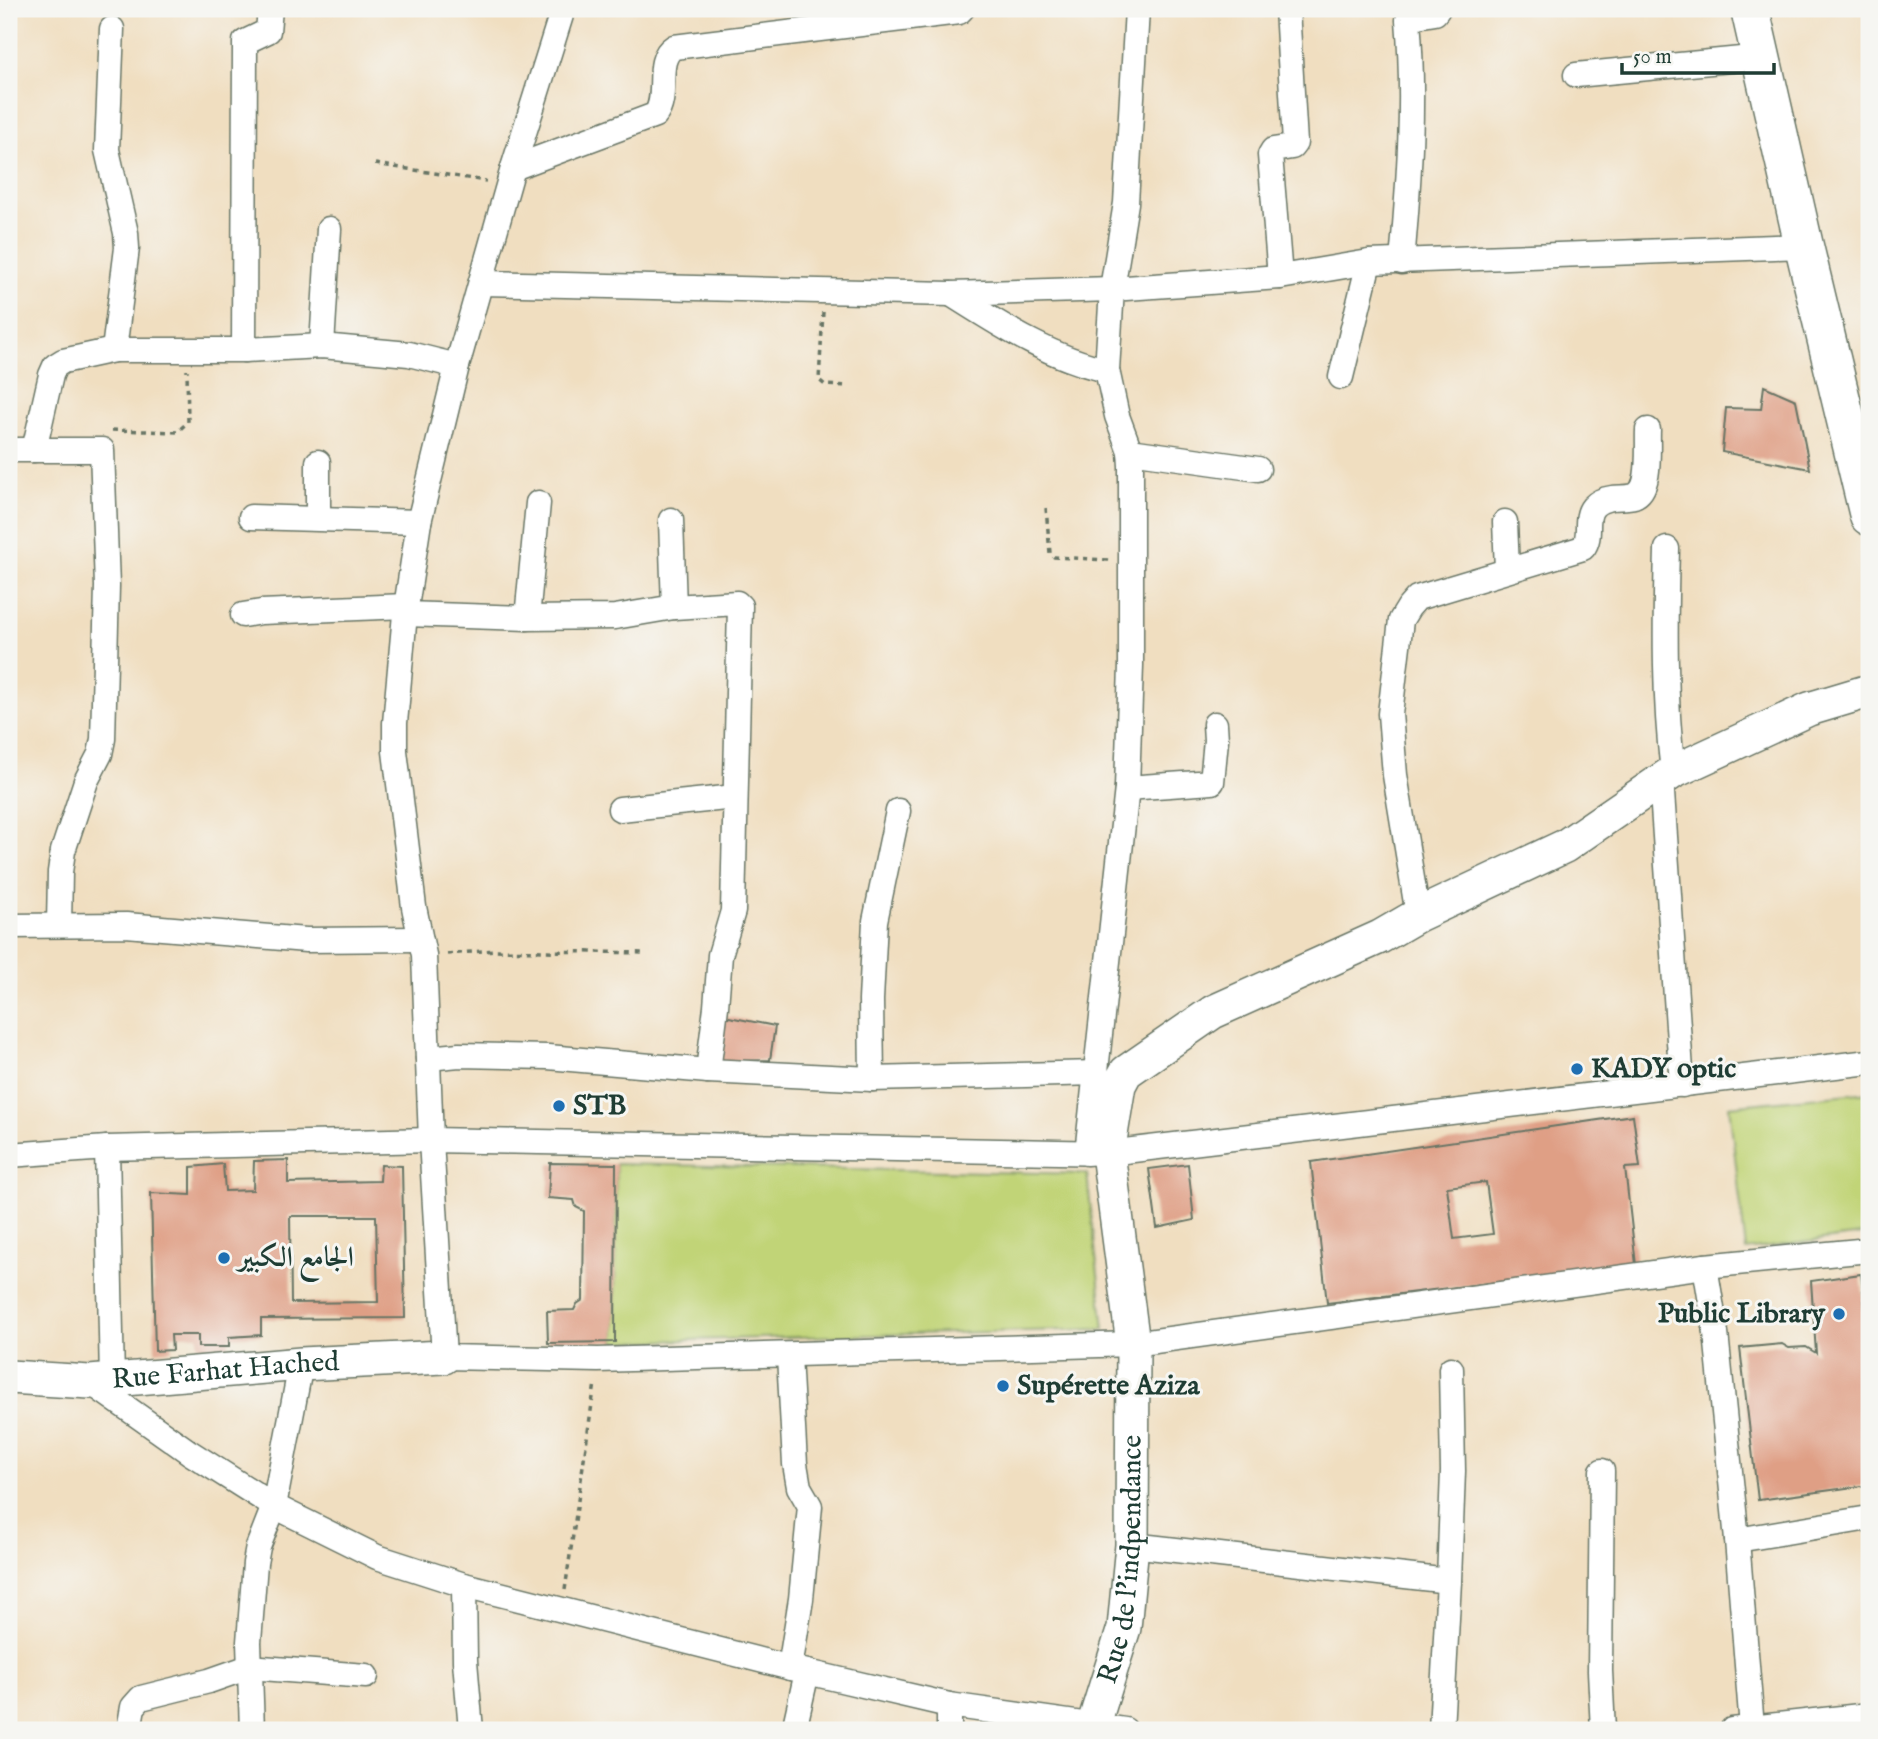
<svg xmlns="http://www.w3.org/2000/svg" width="1878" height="1739" font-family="'IM FELL English',Amiri,serif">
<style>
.green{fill:#c1d477;stroke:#708856;stroke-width:2}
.building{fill:#df9f85;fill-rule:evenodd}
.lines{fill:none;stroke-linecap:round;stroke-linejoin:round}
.street-casing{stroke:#687565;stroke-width:27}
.secondary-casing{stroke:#687565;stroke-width:36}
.primary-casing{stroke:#687565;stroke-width:41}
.path{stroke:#687565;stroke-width:3.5;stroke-dasharray:5 5;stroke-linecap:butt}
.street{stroke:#fff;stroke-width:24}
.secondary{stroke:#fff;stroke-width:33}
.primary{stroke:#fff;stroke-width:38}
.poi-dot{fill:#1f6fb2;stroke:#f6f6f2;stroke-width:2.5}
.labels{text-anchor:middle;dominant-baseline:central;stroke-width:6;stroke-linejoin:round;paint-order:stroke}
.poi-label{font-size:28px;font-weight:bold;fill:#1f3d34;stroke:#f6f6f2;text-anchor:start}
.street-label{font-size:28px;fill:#1f3d34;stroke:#f6f6f2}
</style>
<rect width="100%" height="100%" fill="#f6f6f2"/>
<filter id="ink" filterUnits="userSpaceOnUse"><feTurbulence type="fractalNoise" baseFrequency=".0143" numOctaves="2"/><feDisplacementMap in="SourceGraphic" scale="14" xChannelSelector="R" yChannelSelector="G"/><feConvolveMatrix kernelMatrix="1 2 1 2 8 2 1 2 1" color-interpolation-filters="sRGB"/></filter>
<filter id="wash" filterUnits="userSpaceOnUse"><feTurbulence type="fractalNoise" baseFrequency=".00686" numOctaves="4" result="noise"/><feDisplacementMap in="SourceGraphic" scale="28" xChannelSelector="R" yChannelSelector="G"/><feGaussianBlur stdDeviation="1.57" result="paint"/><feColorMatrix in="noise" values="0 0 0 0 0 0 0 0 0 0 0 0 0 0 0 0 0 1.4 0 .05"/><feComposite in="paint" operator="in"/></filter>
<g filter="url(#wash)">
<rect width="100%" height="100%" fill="#f0dec0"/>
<!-- green -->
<g class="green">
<polygon points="1869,1092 1869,1234 1746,1250 1729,1106"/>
<polygon points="616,1164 1087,1174 1104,1329 615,1342"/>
</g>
<g id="blocks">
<!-- building -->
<g class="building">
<polygon points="1764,386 1796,400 1810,469 1722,452 1726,408 1761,409"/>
<polygon points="719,1015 775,1026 770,1060 715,1062"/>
<path d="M 1633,1115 L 1640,1167 L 1625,1168 L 1636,1265 L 1327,1303 L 1311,1162 ZM 1486,1182 L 1493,1234 L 1454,1239 L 1447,1187 Z"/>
<path d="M 288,1160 L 288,1183 L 380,1181 L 381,1165 L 402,1166 L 405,1318 L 261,1319 L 261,1335 L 229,1337 L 229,1347 L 198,1347 L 198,1335 L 171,1335 L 172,1350 L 155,1351 L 151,1193 L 191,1195 L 191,1167 L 223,1164 L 225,1191 L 253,1190 L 254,1161 ZM 290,1216 L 376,1216 L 378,1302 L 291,1303 Z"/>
<polygon points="550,1163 616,1164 615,1342 548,1343 547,1311 574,1310 577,1304 583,1300 584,1211 576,1207 574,1200 548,1198"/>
<polygon points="1188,1164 1194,1220 1157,1228 1149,1169"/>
<polygon points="1861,1274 1869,1347 1869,1485 1758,1500 1740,1348 1782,1344 1789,1348 1806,1347 1816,1353 1811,1281"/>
</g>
</g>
</g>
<g filter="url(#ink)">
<use href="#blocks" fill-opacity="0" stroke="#687565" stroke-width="2"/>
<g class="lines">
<defs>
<g id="street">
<polyline points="563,9 513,168 457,366 419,522 405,614 395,723 395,751 414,907 424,955 431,1140 444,1357 598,1360 1133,1344 1705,1266 1869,1250"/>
<polyline points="112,29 107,150 126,233 127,248 114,350"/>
<polyline points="1576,75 1762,57"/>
<path d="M 513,168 L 655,115 C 670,97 653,60 674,47 L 959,12 L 962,9"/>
<path d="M 1402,262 C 1409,181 1415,101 1408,20 L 1411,17 L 1435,13 L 1438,9"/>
<polyline points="1280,277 1270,155 1273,150 1292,147 1295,143 1287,9"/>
<polyline points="481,283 951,294 1112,289 1280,277 1369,262 1804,246"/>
<path d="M 951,294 C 1000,325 1050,358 1107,370"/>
<polyline points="322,346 329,229"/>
<polyline points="244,350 322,346 409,354 457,366"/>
<polyline points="1341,377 1369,262"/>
<polyline points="9,450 102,450 107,586 103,739 100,754 86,781 63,851 60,872 59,925"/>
<polyline points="34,450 51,375 55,366 63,361 114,350 244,350 245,42 268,31 270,9"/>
<polyline points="1130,451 1258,469"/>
<polyline points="318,462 318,518"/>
<polyline points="251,517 419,522"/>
<polyline points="1505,522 1507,569"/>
<path d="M 1667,549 C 1665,623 1664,698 1673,772"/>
<polyline points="674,607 737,603 740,606 733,911 720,955 716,1007 708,1071"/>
<polyline points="405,614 527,618 615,617 674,607 671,520"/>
<polyline points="243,615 261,612 406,606"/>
<polyline points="527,618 538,503"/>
<polyline points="1661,778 1682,1085"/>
<polyline points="1127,788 1212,782 1216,740 1215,724"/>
<polyline points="620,809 735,797"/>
<path d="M 1418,915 L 1395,775 L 1390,714 L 1401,620 L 1409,607 L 1417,598 L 1583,548 C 1593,535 1583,519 1593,507 C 1598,501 1605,499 1612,498 C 1619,497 1627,498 1634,496 C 1652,490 1647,446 1648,430"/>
<polyline points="9,926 126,925 306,940 420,939"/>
<polyline points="428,1058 459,1055 548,1057 708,1071 872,1079 1097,1073"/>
<polyline points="872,1079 871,1000 875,921 898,811"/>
<polyline points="107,1148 112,1380"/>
<polyline points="1087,1153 1127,788 1131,665 1131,466 1130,451 1117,416 1107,370 1112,289 1126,203 1137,9"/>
<polyline points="9,1155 107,1148 431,1140 1108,1153 1869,1062"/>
<polyline points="1705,1266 1716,1333 1737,1540 1752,1728"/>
<polyline points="789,1356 795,1464 799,1487 810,1506 801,1599 790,1668"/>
<polyline points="90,1382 189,1452 274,1506 377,1557 464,1585 807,1672 949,1705 1125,1730"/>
<polyline points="1602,1471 1600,1671 1603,1730"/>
<polyline points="1737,1540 1869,1518"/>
<polyline points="1132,1545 1449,1581 1441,1730"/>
<polyline points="1449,1581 1453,1471 1451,1369"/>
<polyline points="464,1585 465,1661 471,1730"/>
<polyline points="949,1705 949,1730"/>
<polyline points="129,1730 133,1707 141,1698 209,1681 249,1667 366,1676"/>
<polyline points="252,1730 249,1642 255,1563 258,1547 274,1506 301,1364"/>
<polyline points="794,1730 807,1672"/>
<polyline points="1732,1730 1869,1715"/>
</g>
<g id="secondary">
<path id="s1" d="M 9,1377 L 90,1382 L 301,1364 L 444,1357"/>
<path id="s2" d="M 1092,1730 L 1124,1628 L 1132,1545 L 1133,1344 L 1108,1153 L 1119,1085 L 1126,1072 L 1213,1012 L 1380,937 L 1418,915 L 1565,846 L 1673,772 L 1809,709 L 1869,691"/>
</g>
<polyline id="primary" points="1750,9 1804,246 1869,516"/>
</defs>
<!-- street casing -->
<use href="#street" class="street-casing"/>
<!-- secondary casing -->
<use href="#secondary" class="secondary-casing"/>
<!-- primary casing -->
<use href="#primary" class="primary-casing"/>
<!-- path -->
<g class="path">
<polyline points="375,164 486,181"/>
<polyline points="823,312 819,380 825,385 848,386"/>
<polyline points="112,430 177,432 188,422 187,370"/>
<polyline points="1046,508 1050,553 1054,557 1109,560"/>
<polyline points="447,954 495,950 645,953"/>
<polyline points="565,1590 595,1383"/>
</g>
<!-- street -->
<use href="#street" class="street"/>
<!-- secondary -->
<use href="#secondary" class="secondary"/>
<!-- primary -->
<use href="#primary" class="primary"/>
</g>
</g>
<!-- markers -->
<g class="poi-dot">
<circle cx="1577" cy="1069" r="7"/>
<circle cx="559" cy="1106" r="7"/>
<circle cx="224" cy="1258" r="7"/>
<circle cx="1839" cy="1314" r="7"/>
<circle cx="1003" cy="1386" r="7"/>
</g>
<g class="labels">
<!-- poi labels -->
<g class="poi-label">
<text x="1591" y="1069">KADY optic</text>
<text x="573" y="1106">STB</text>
<text x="238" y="1258">الجامع الكبير</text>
<text x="1825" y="1314" text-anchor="end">Public Library</text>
<text x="1017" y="1386">Supérette Aziza</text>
</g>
<!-- street labels -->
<g class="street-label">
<text stroke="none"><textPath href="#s1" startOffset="217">Rue Farhat Hached</textPath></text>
<text stroke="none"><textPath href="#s2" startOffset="175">Rue de l'indpendance</textPath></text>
</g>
</g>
<!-- margin -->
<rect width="1878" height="1739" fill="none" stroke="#f6f6f2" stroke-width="35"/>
<!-- scale -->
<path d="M1622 63v10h152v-10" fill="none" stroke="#1f3d34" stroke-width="3.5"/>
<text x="1633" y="63" font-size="21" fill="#1f3d34" stroke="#f6f6f2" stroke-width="5" paint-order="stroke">50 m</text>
</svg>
